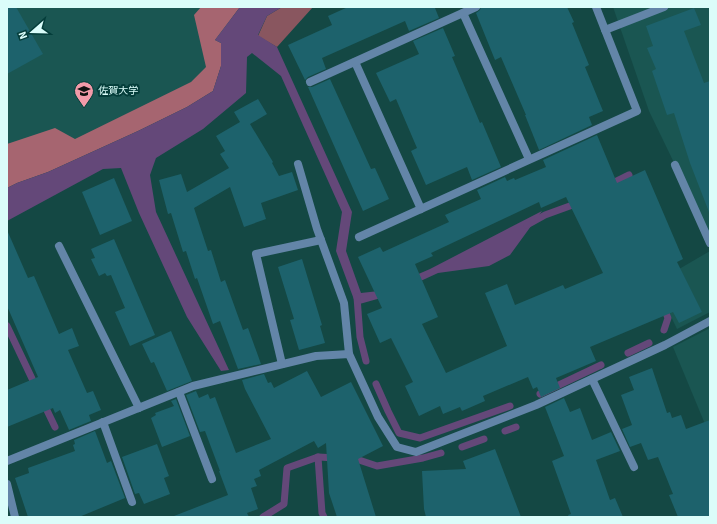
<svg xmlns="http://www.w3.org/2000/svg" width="717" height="524" font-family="'Source Sans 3','Noto Sans JP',sans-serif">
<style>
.built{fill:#1a5652}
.green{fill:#89565f}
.forest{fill:#a66570}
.water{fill:#644879}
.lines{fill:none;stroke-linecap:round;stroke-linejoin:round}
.stream{stroke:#644879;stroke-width:7}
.building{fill:#1d626c;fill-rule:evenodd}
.minor{stroke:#6385a8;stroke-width:8}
.labels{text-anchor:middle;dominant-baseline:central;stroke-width:4;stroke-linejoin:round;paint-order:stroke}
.poi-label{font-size:10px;fill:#dbfdfa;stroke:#043d3a;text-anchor:start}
</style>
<rect width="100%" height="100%" fill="#144844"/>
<!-- built -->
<g class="built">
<polygon points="7,7 235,7 211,81 7,173"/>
<polygon points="613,7 710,7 710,237 649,111"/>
<polygon points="710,251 710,312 677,329 655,283"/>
<polygon points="710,328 710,436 673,347"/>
</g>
<!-- green -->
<polygon class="green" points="282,7 313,7 277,47 258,36 267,16"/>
<!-- forest -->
<polygon class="forest" points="201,7 240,7 215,40 221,43 221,66 213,91 187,107 138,131 48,172 17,183 7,188 7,144 55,128 75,139 191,82 206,67 194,15"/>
<!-- water -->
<polygon class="water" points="240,7 282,7 267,16 258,35 277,47 352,212 346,251 361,293 379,291 430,269 542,211 510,255 489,266 438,273 388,296 356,305 336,251 342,212 281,76 252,53 247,57 246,93 203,129 156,158 150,175 156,212 229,370 221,371 187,317 139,213 121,168 103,169 7,221 7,188 17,183 48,172 138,131 187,107 213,91 221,66 221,43 215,40"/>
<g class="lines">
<!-- stream -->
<g class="stream">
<polyline points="611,188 615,182 629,175"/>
<polyline points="527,225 545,215 578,203"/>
<polyline points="357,297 360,337 366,361"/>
<polyline points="663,306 668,318 664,330"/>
<polyline points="7,326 36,387"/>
<polyline points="628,353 649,343"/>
<polyline points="376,384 388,411 399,433 420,438 510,406"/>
<polyline points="540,394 601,365"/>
<polyline points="43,402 55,427"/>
<polyline points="505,431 516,427"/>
<polyline points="462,447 484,439"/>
<polyline points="350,459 356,459 377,466 423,458 441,453"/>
<polyline points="263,517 284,504 287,468 318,457"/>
<polyline points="324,517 322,513 318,457 336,458"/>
</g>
</g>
<!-- building -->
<g class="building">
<polygon points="7,7 16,7 43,54 7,74"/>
<polygon points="348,7 436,7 435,8 439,18 409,31 405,21 322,58 326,69 308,77 305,80 288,45 332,25 328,16"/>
<polygon points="481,7 567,7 574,22 572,23 589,65 585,67 603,111 589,117 592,125 539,150 525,115 526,115 501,57 495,60 476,13 480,10"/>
<polygon points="694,8 701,25 684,31 704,83 710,81 709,212 690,163 674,113 667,115 652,71 656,69 647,48 653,46 646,26"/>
<polygon points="443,28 455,56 452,57 480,123 482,122 501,167 472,180 467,167 426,185 411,151 417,148 396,99 390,102 376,73 419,54 413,41"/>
<polygon points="330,79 371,169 375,168 389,199 363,211 308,87 312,87"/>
<polygon points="258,99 267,114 250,124 273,162 272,163 279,176 292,172 298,190 261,203 266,219 244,227 230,187 194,208 208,251 211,250 221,282 225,280 243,330 248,328 261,364 238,369 220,321 213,324 197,278 195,279 186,251 183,252 171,213 168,214 159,180 181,174 187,192 229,168 220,154 225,151 216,136 240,122 234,112"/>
<path d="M 597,135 L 617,183 L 645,170 L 683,259 L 677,262 L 702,312 L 679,323 L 673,312 L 590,347 L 596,361 L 556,378 L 560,388 L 541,397 L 537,387 L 533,389 L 528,377 L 483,396 L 485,401 L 462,411 L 460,407 L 443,414 L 440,406 L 419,416 L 405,386 L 413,382 L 391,338 L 380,343 L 367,314 L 382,308 L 358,257 L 380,247 L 383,252 L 449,222 L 445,215 L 481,199 L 477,190 L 505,177 L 507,181 L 514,178 L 515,180 L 546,167 L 543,160 ZM 566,197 L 603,273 L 565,289 L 563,285 L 515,305 L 507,284 L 485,293 L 507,346 L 446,373 L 422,324 L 438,317 L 415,264 L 433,256 L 431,253 L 539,202 L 541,208 Z"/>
<polygon points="114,178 132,221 100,235 82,192"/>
<polygon points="7,230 28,278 34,276 59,334 72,328 79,346 68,350 87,393 93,391 101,410 89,415 91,421 69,430 60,410 55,413 53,408 7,427 7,390 38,377 7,306"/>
<polygon points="114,239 155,335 130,346 115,312 125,308 111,275 107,276 105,273 99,276 91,259 95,258 91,249"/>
<polygon points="302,259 322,325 320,326 325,343 299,350 290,320 294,319 278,267"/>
<polygon points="171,331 192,381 167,391 154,362 151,363 142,344"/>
<polygon points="652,368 667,413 670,412 672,418 681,415 686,429 710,420 710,517 678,517 669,495 673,494 658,457 648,460 641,443 630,447 622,429 632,425 621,395 634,390 629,377"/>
<polygon points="307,371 321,397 351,382 383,446 358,459 376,517 337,517 329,493 326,443 318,448 314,441 259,470 261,476 254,479 257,486 251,488 258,509 247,513 249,517 174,517 174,516 228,495 219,471 220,471 205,431 200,432 186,395 196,391 199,398 208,394 210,399 215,397 236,453 271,439 245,389 242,380 264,374 268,383 271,382 274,388"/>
<polygon points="564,398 570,412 580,408 592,440 611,432 620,451 596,460 610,500 615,498 623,517 569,517 568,515 571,514 552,461 564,456 545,407"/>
<polygon points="176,399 190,436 162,447 151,418 156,415 155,413 174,406 171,401"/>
<polygon points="95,431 107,463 111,461 125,498 79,517 28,517 15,478 29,473 28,468 75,451 73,445 75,444 74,440"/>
<polygon points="157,444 169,476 164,478 170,494 144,504 139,493 135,494 122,457"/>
<polygon points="495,449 521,517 426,517 424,509 422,471 466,469 463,461"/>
</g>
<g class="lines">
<!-- minor -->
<g class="minor">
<polyline points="463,13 529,159"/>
<polyline points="605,30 664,7"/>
<polyline points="355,62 421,209"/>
<polyline points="310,82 476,7"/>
<polyline points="298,164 317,229 344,303 349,354"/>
<polyline points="675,165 710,243"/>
<polyline points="359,237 637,111 596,7"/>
<polyline points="59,246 139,408"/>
<polyline points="282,364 256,254 321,240"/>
<polyline points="592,379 634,467"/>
<polyline points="179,392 212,479"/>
<polyline points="103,422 132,502"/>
<polyline points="7,461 193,386 316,356 349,354 378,417 397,447 416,452 536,405 665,345 710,321"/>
<polyline points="7,484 15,517"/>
</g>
</g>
<!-- icons -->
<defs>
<symbol id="university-pin" viewBox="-11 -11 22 30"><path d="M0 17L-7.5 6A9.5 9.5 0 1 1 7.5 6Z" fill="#f39aa9" stroke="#043d3a"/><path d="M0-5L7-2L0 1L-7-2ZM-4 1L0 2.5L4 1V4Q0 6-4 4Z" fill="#111"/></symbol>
</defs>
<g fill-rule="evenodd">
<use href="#university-pin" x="73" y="80" width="22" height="30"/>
</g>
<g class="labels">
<!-- poi labels -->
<g class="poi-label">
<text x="98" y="91">佐賀大学</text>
</g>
</g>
<!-- border -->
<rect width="717" height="524" fill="none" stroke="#dbfdfa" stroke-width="16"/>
<!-- north arrow -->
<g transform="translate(32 32) rotate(250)" stroke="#043d3a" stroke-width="3" paint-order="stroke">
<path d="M0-3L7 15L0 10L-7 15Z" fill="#dbfdfa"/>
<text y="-6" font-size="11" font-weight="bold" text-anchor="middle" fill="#dbfdfa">N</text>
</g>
</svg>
